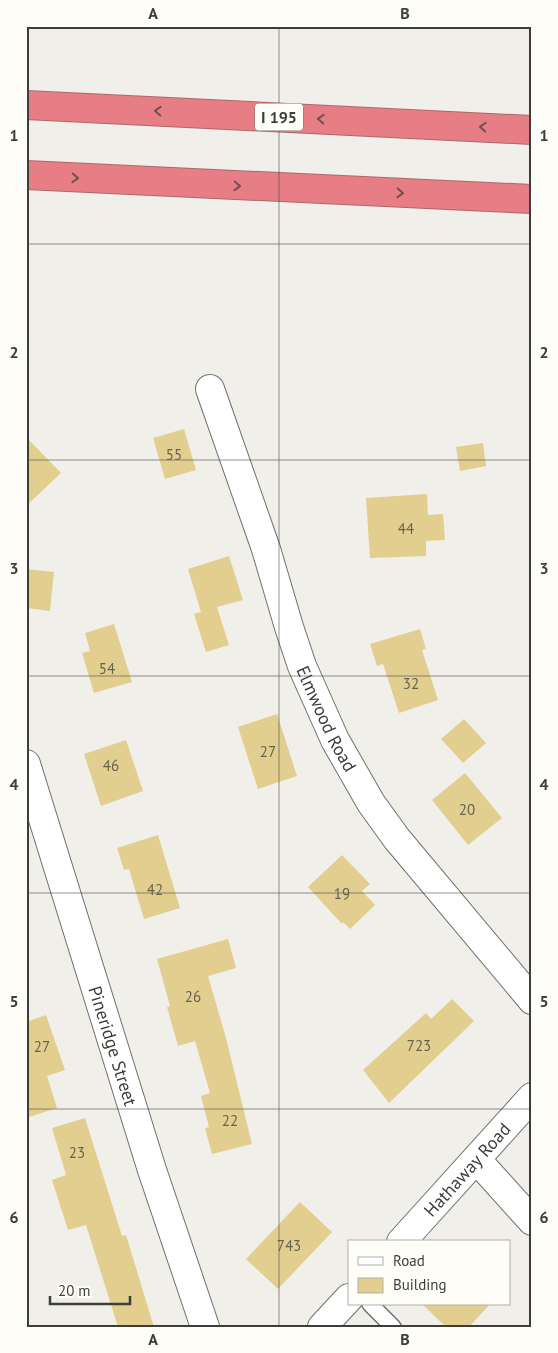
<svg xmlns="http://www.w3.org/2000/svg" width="558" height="1353" font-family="'PT Sans',sans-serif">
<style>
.building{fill:#e2cf90}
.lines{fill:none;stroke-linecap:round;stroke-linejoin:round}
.service-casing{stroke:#71706b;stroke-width:18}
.minor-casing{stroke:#71706b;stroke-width:30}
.secondary-casing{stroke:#71706b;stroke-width:30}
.motorway-casing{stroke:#ac676b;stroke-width:30}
.service{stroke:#fff;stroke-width:15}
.minor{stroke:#fff;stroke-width:28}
.secondary{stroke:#fff;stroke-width:28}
.motorway{stroke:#e87e85;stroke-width:28}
.oneway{stroke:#705051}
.grid{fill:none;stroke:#3d3d3b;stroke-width:1;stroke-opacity:0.55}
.labels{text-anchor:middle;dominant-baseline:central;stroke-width:4;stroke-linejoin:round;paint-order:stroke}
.number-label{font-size:15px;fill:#666250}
.shield{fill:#fefdf7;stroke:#777773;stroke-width:1}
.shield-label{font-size:16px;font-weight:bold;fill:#3d3d3b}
.street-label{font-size:18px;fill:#3d3d3b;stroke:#fefdf7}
.neatline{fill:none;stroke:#3d3d3b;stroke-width:2}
.grid-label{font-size:16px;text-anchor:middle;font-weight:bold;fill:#3d3d3b}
</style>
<rect width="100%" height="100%" fill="#f1efea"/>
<!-- building -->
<g class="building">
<polygon points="184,429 196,470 165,479 153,438"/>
<polygon points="26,437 61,473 26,506"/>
<polygon points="483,443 486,466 460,471 456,447"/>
<polygon points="427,494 428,515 443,514 445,540 426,541 426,556 370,558 366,498"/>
<polygon points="229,556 243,600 217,607 229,645 206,652 194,614 201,612 188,569"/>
<polygon points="26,569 54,572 50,611 26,608"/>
<polygon points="114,624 132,682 94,693 82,653 90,651 85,633"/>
<polygon points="420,629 426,649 422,650 438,700 399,713 383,664 377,666 370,644"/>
<polygon points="277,714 297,776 258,789 238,727"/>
<polygon points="464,719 486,743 463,763 441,739"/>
<polygon points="126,740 143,791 101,806 84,754"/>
<polygon points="465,773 502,818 468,845 432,800"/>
<polygon points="158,835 180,908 144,919 129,869 124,870 117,848"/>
<polygon points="342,855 370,884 362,891 375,905 350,929 343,922 342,924 308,887"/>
<polygon points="228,939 236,968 208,976 226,1038 252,1144 212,1154 205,1128 209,1127 201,1096 210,1093 195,1041 178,1046 167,1007 170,1006 157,959"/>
<polygon points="452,999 474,1021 389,1103 363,1070 426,1013 431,1019"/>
<polygon points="46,1015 65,1070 47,1076 57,1108 26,1118 26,1022"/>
<polygon points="85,1118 122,1236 126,1235 154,1327 118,1327 86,1225 68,1230 52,1180 66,1175 52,1128"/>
<polygon points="300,1202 332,1232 278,1289 246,1259"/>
<polygon points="422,1304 490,1304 469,1327 446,1327"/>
</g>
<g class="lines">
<defs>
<polyline id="service" points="370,1304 393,1327"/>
<g id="minor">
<path id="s1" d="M 210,389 L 266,549 L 289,627 L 302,666 L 335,740 L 371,803 L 397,839 L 532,1000"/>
<path id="s2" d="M 26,764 L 152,1170 L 205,1327"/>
<polyline points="477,1160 532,1221"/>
</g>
<g id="secondary">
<path id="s3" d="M 401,1242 L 532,1097"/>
<polyline points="322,1327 349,1298"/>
</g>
<g id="motorway">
<polyline points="26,105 532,130"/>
<polyline points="26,175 532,199"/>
</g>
</defs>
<!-- service casing -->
<use href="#service" class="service-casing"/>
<!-- minor casing -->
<use href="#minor" class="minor-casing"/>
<!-- secondary casing -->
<use href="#secondary" class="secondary-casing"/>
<!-- motorway casing -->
<use href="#motorway" class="motorway-casing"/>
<!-- service -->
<use href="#service" class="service"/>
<!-- minor -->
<use href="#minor" class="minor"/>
<!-- secondary -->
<use href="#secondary" class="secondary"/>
<!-- motorway -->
<use href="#motorway" class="motorway"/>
</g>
<!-- one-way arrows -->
<defs><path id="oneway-chevron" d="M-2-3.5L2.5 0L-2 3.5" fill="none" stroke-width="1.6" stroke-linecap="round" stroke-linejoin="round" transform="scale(1.25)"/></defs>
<g class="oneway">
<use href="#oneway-chevron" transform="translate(158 111) rotate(-177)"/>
<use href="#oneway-chevron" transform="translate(321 119) rotate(-177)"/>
<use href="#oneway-chevron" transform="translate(483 127) rotate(-177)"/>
<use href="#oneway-chevron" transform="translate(75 178) rotate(3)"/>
<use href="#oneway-chevron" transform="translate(237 186) rotate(3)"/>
<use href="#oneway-chevron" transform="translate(400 193) rotate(3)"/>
</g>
<!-- grid -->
<path class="grid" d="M 279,26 L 279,1327M 26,244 L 532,244M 26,460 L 532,460M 26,676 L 532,676M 26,893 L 532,893M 26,1109 L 532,1109"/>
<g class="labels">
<!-- number labels -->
<g class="number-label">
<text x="174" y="454">55</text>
<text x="406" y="528">44</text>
<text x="107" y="668">54</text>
<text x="411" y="683">32</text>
<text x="268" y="751">27</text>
<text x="111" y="765">46</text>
<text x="467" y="809">20</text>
<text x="155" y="889">42</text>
<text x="342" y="893">19</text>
<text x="193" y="996">26</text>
<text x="419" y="1045">723</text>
<text x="42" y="1046">27</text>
<text x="230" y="1120">22</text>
<text x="77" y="1152">23</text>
<text x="289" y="1245">743</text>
</g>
<!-- shield labels -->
<rect class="shield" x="255" y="103.5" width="48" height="27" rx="4"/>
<g class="shield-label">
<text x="279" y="117">I 195</text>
</g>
<!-- street labels -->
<g class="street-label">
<text stroke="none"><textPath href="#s1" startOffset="350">Elmwood Road</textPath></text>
<text stroke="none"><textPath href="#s2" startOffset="295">Pineridge Street</textPath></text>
<text stroke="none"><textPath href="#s3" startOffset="98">Hathaway Road</textPath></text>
</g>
</g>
<!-- border -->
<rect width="558" height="1353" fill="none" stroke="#fefdf7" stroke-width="55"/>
<!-- legend -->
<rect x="348" y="1240" width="162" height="65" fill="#fefdf7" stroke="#b1b0ac"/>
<rect x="358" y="1257" width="25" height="8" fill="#ffffff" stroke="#b1b0ac"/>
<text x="393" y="1266" font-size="15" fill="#3d3d3b">Road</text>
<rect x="358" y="1278" width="25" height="15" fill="#e2cf90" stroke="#b1b0ac"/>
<text x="393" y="1290" font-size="15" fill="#3d3d3b">Building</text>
<!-- scale -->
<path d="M50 1296v8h80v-8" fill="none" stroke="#3d3d3b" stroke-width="2.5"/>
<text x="58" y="1296" font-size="15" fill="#3d3d3b" stroke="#fefdf7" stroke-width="4" paint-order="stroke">20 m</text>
<rect x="28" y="28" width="502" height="1298" class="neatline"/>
<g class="grid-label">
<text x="153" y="19">A</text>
<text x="405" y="19">B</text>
<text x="14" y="141">1</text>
<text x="544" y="141">1</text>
<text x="14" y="358">2</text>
<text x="544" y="358">2</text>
<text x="14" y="574">3</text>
<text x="544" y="574">3</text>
<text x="14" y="790">4</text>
<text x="544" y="790">4</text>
<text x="14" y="1007">5</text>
<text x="544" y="1007">5</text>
<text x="14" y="1223">6</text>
<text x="544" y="1223">6</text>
<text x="153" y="1345">A</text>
<text x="405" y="1345">B</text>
</g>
</svg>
